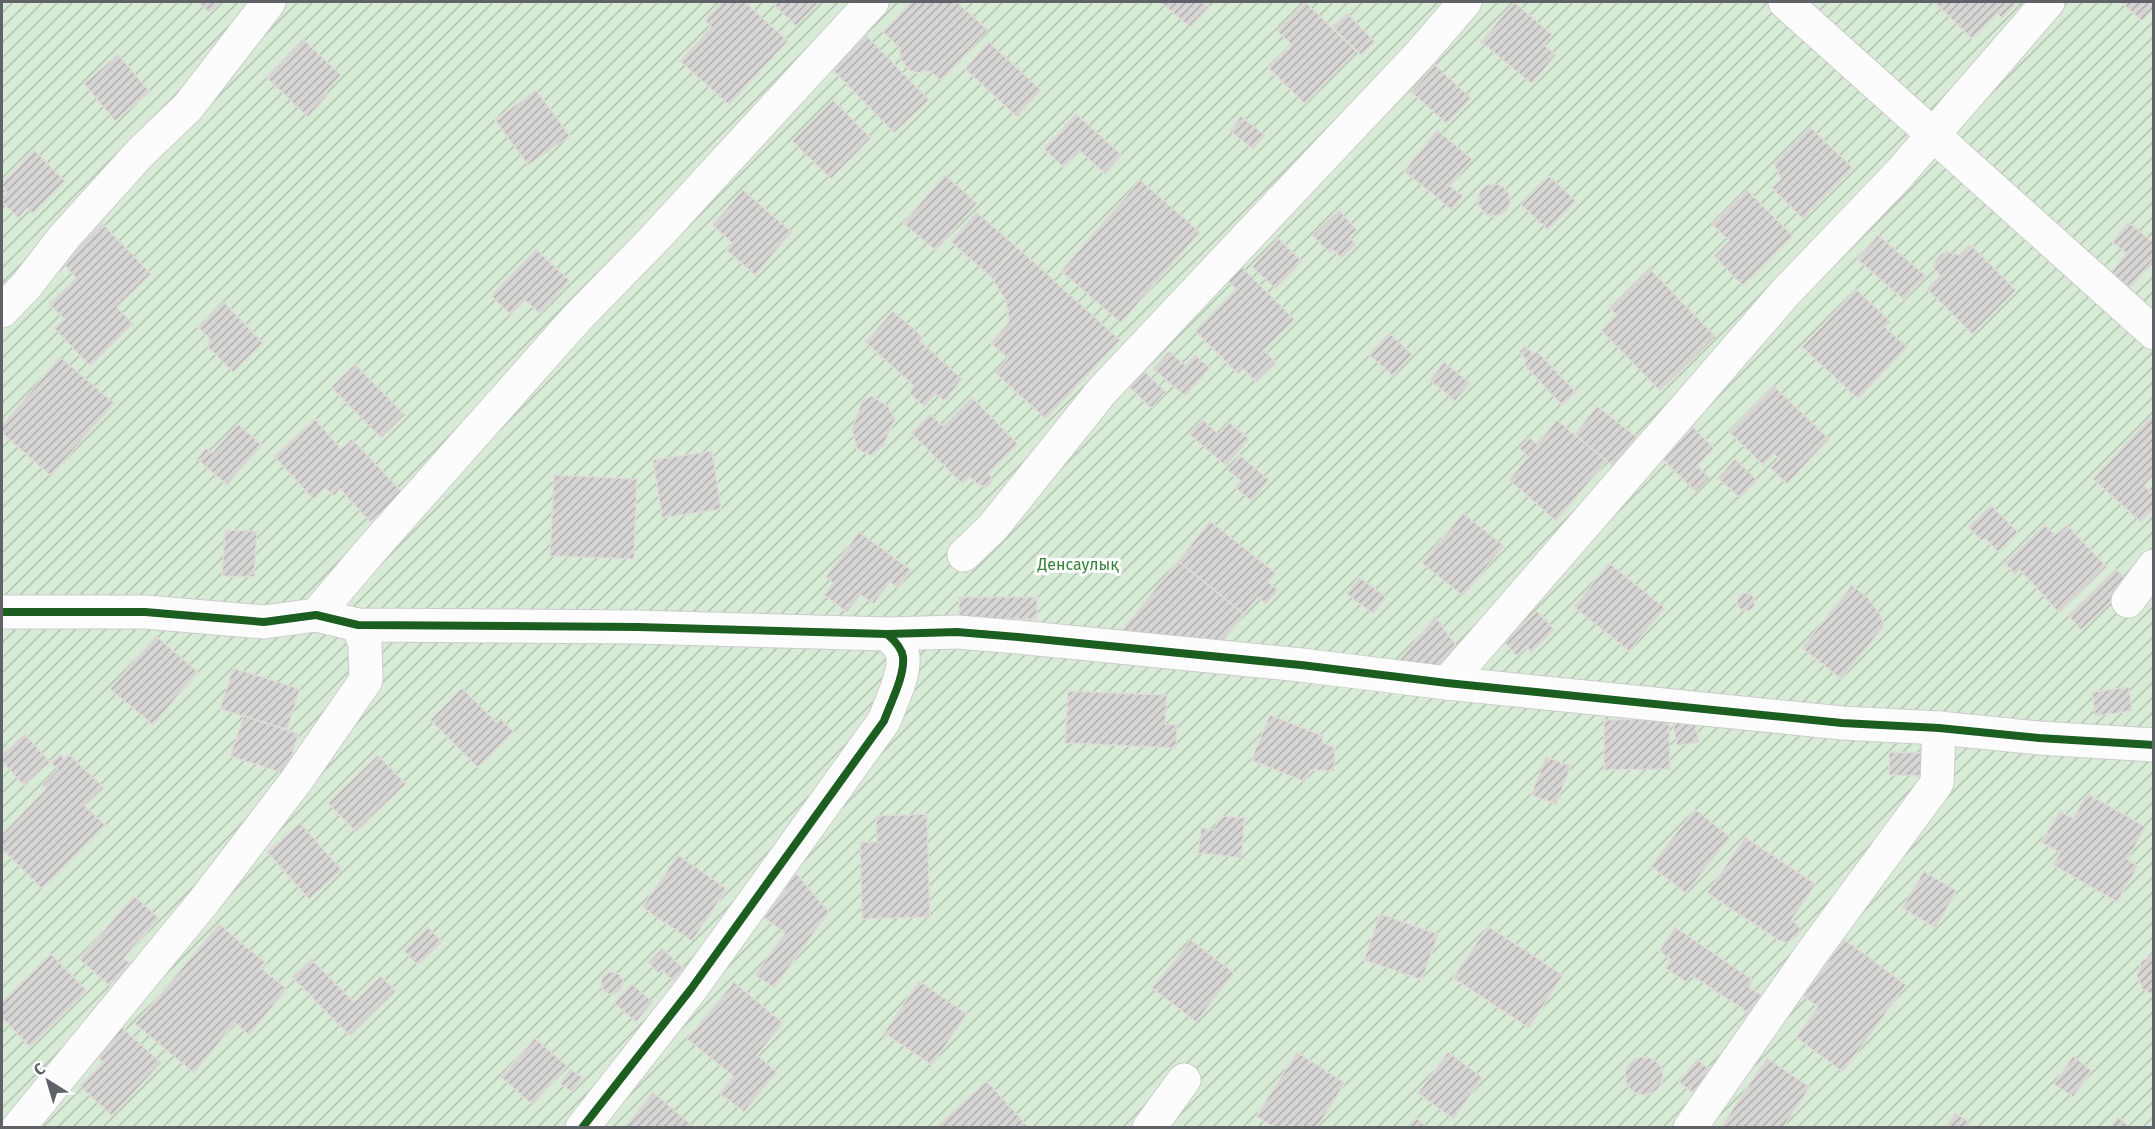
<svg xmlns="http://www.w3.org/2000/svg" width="2155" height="1129" font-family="'Fira Sans',sans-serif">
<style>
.garden{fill:url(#garden-furrows)}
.building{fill:url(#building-hatch);stroke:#deddd9;stroke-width:1.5}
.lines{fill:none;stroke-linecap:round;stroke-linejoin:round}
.minor-casing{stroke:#cbcccc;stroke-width:35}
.minor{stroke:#fdfcfc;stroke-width:33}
.cycleway-casing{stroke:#fff;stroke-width:11}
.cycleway{stroke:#1b5e20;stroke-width:8}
.labels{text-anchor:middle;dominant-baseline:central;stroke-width:6;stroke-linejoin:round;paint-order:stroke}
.park-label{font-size:16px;fill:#348238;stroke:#fff}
</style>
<defs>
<pattern id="garden-furrows" width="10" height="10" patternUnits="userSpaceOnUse" patternTransform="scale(1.5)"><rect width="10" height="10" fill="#d8ebd6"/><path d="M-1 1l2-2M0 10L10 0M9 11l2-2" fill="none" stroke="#b2c2b1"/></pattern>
<pattern id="building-hatch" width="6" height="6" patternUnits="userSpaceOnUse" patternTransform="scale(1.5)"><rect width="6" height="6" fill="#d6d5d3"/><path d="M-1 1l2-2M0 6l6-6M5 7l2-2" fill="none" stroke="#b1b0af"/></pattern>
</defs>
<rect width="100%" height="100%" fill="#efeeea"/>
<!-- garden -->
<rect class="garden" x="2" y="2" width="2151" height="1125"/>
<!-- building -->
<g class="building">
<polygon points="198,2 221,2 210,13"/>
<polygon points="722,2 745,2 788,41 729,105 680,61 711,27 705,20"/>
<polygon points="771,2 819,2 796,26"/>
<polygon points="911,2 957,2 988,30 941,81 930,71 917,73 909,70 900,58 900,48 883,32"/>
<polygon points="1160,2 1202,2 1209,7 1190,27"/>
<polygon points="1305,2 1356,51 1305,104 1268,68 1291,44 1277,31"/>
<polygon points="1514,2 1552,34 1544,45 1556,55 1532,84 1481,42"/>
<polygon points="1934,2 2014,2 2016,4 2002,18 1997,14 1972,39"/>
<polygon points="2121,2 2154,2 2154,8 2142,21"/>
<polygon points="1347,13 1375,42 1361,55 1332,27"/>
<polygon points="866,35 929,100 894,133 831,68"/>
<polygon points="303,39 341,75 325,92 328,95 308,117 266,77"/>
<polygon points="989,42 1041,90 1017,117 965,69"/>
<polygon points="118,54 150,92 115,121 84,84"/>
<polygon points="1435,65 1471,98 1447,124 1411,92"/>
<polygon points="536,90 570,136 528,165 495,120"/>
<polygon points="833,100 871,138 831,179 792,141"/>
<polygon points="1076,114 1122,155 1105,174 1079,150 1063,167 1044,149"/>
<polygon points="1241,116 1265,135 1253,149 1230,131"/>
<polygon points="1810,127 1853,168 1803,219 1772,188 1781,179 1774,164"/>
<polygon points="1437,130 1472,159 1450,186 1463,196 1452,210 1404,171"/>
<polygon points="34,150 65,181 33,214 27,208 18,218 2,202 2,197 7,192 2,186 2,183"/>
<polygon points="945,175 977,203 936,251 903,223"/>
<polygon points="1549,176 1576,201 1548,230 1521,205"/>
<polygon points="1140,180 1200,232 1121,323 1061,271"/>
<circle cx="1494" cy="200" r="16"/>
<polygon points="743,190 792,232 755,275 726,250 732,243 712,225"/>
<polygon points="1747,190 1793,236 1743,286 1714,256 1729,241 1712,224"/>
<polygon points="1339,210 1357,230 1349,237 1356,245 1341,258 1333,250 1330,253 1312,235"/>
<polygon points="976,212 1017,247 991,277 951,242"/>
<polygon points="2128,222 2154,243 2154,259 2130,288 2111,273 2126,253 2112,242"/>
<polygon points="102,223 151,274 117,307 133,324 90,366 54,328 64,319 49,304 76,278 62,262"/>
<polygon points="1878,235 1926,276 1904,300 1857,259"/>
<polygon points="1278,238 1302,261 1276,289 1252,267"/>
<polygon points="1970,244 2016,290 1972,334 1927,289 1940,275 1934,270 1935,261 1941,254 1946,251 1959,255"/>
<polygon points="1017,247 1120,340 1046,419 995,373 1008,358 990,343 1009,322 1006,301 991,277"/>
<polygon points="536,249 570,281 540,314 525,300 511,315 491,296"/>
<polygon points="1239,264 1295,320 1264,350 1276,363 1256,382 1243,369 1238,374 1195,331 1236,289 1225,278"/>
<polygon points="1649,268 1716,337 1660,391 1601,330 1617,315 1609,308"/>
<polygon points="1856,289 1891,322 1885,327 1907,347 1858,399 1802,347"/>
<polygon points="224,302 263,343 233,372 207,346 210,340 198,327"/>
<polygon points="893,311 923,337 920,341 962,379 944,401 936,394 924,407 910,394 913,385 865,342"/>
<polygon points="1389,333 1412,354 1393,376 1369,355"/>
<polygon points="1525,346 1534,354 1537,351 1576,392 1562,405 1524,365 1527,361 1519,352"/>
<polygon points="1169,351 1185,365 1195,355 1210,368 1185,396 1153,369"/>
<polygon points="60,357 114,403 51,476 2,433 2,425"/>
<polygon points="1444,362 1470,383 1455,401 1430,380"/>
<polygon points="355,364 405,415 381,438 331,387"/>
<polygon points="1141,368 1166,392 1151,408 1126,384"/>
<polygon points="1774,386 1829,439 1787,484 1770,468 1779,459 1774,454 1763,465 1729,432"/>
<polygon points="872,396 888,406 895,419 883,446 871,456 857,449 852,429 862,401"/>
<polygon points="972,397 1018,444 989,473 993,480 987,488 977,484 970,477 962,484 911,433 930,414 943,426"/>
<polygon points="1597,406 1637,437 1614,467 1574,435"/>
<polygon points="2151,417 2154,419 2154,475 2144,486 2154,495 2154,509 2141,522 2093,479"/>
<polygon points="315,419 341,449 352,439 403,493 370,522 340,489 334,496 325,488 313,499 274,456"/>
<polygon points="1202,419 1218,434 1229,422 1249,439 1226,466 1189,434"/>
<polygon points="1557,420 1607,461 1556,521 1509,480 1528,457 1519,448 1529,437 1537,444"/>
<polygon points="238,424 262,445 227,485 197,459 206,448 212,453"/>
<polygon points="1693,427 1714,448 1697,466 1710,478 1696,492 1663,460"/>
<polygon points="712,451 721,509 662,518 653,460"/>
<polygon points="1240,455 1269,480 1251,501 1235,487 1241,481 1228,470"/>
<polygon points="1735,459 1757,480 1740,498 1718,478"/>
<polygon points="554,475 637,479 634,559 550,556"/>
<polygon points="1991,505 2018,532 1998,552 1985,538 1982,541 1968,527"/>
<polygon points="1463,513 1504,546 1463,596 1422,563"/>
<polygon points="1210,521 1276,573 1268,582 1278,590 1266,604 1258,597 1244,614 1178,561"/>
<polygon points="2045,525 2055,535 2067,525 2107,567 2059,613 2020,570 2015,575 2005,563"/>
<polygon points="225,530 257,531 254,577 222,576"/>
<polygon points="859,532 911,570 898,588 890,582 874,604 861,595 847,612 824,595 833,583 826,577"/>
<polygon points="1178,561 1244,614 1224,640 1119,634"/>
<polygon points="1609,563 1665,608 1629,651 1574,607"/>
<polygon points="2116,569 2130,584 2081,630 2068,615"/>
<polygon points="1359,577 1386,597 1373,614 1347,594"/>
<polygon points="1852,585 1868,598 1880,614 1884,626 1841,679 1802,648"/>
<circle cx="1746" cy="602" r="9"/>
<rect x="959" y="597" width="78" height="22"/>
<polygon points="1537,611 1555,630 1531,652 1527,647 1517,656 1503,641"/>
<polygon points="1435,616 1460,651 1446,668 1399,661"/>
<polygon points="156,636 198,672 153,725 110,689"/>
<polygon points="233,668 300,689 287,730 220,709"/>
<polygon points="2129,687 2132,711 2095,716 2092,692"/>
<polygon points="462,688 497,723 501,719 514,732 478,768 430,720"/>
<polygon points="1068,691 1167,695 1165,724 1177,725 1176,748 1065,743"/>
<polygon points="1270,715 1323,736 1322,742 1335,748 1334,771 1310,770 1305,782 1251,760"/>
<polygon points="244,716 299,734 285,774 230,756"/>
<polygon points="1669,718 1670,769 1604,770 1604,720"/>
<polygon points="1695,721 1699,742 1677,746 1673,724"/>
<polygon points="25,734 50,762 24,786 2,761 2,754"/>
<polygon points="1889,752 1922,753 1921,776 1889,775"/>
<polygon points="60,754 64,759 69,754 104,788 85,806 105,825 42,889 2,849 2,834 46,789 42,785 58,769 51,763"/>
<polygon points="378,755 406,784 356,832 328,803"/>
<polygon points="1546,757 1571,766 1556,804 1531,795"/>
<polygon points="2088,794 2146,827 2127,859 2138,866 2117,902 2053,865 2060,853 2041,842 2060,811 2073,818"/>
<polygon points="1695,809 1730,837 1686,893 1651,866"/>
<polygon points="927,814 930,917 862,919 860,842 877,842 876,816"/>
<polygon points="1222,816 1245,818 1241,858 1198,853 1201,828 1213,830"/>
<polygon points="300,823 342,870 309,899 267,852"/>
<polygon points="1745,837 1816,884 1792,919 1800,928 1799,934 1788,943 1778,940 1707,893"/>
<polygon points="678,855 727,889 692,941 642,907"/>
<polygon points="1924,871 1957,891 1935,928 1902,908"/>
<polygon points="796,873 829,912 774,988 755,975 785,933 764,918"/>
<polygon points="134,896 159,918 124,958 130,963 110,986 79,959"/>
<polygon points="1380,914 1438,934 1422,980 1364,960"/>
<polygon points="219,924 266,963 261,968 287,989 249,1035 235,1023 194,1073 135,1024"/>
<polygon points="1488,926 1563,975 1529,1028 1453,978"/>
<polygon points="428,927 442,942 418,965 404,951"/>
<polygon points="1675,927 1753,980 1749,987 1763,996 1750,1014 1691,975 1686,982 1665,968 1671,960 1659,951"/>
<polygon points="1844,939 1906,985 1843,1072 1796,1037 1818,1007 1803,996"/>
<polygon points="1191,940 1234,973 1196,1022 1152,988"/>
<polygon points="662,948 684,969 673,981 662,970 658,973 648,963"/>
<polygon points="51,954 87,991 30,1047 2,1018 2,1002"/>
<polygon points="2153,954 2154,954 2154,995 2143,990 2137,976 2141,962"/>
<polygon points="311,959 354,1002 381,976 396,991 350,1036 292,977"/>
<circle cx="612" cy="983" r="11"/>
<polygon points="919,981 967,1014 932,1065 884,1033"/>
<polygon points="734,982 783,1023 757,1055 777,1072 744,1112 719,1093 733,1076 687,1039"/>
<polygon points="632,984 653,1002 636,1022 614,1003"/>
<polygon points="120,1025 161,1063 112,1116 80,1086 103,1062 93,1053"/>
<polygon points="535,1038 567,1066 533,1105 501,1077"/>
<polygon points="1297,1052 1345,1083 1317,1128 1275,1128 1256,1116"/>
<polygon points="1448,1052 1483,1078 1453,1119 1418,1093"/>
<polygon points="2073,1056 2092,1071 2073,1097 2054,1084"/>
<circle cx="1644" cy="1076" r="19"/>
<polygon points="1767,1058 1810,1087 1783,1128 1720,1128"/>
<polygon points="1697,1059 1710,1070 1693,1093 1679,1082"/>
<polygon points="570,1069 583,1078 572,1092 560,1084"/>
<polygon points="987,1081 1029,1128 935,1128"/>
<polygon points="653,1092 695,1128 624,1128"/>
<polygon points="1955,1113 1970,1122 1967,1128 1946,1127"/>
<polygon points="2118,1117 2131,1128 2110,1128"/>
<polygon points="1417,1118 1427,1128 1408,1128"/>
</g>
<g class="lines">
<defs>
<g id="minor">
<polyline points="1785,2 2154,333"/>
<polyline points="2,311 26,286 65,236 141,152 188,107 269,2"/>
<polyline points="964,555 993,527 1102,391 1421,53 1465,2"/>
<polyline points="2128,601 2154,566"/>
<path d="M 2,612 L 145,612 L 264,622 L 316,615 L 358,625 L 637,627 L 887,634 C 894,640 902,648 903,657 C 905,676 890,704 884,721 L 691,989 L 582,1128"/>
<polyline points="316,615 372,549 576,319 655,238 872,2"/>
<polyline points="887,634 957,632 1018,637 1301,665 1447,683 1842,723 1939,728 2039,738 2154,745"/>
<polyline points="1447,683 1785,293 1900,173 2048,2"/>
<polyline points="18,1128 205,900 296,781 366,680 365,644 358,625"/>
<polyline points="1149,1128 1184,1080"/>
<polyline points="1690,1128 1812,953 1937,783 1939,728"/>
</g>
</defs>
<!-- minor casing -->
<use href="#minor" class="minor-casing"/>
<!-- minor -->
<use href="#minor" class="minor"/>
<defs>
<g id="cycleway">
<path d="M 2,612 L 145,612 L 264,622 L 316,615 L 358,625 L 637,627 L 887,634 C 894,640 902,648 903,657 C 905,676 890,704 884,721 L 691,989 L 582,1128"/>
<polyline points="887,634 957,632 1018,637 1301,665 1447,683 1842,723 1939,728 2039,738 2154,745"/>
</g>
</defs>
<!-- cycleway casing -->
<use href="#cycleway" class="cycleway-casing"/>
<!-- cycleway -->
<use href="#cycleway" class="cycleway"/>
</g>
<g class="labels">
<!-- park labels -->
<g class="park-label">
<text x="1078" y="564">Денсаулық</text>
</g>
</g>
<!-- border -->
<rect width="2155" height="1129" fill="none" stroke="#5f6368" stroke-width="6"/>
<!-- north arrow -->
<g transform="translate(48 1081) rotate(323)" stroke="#ffffff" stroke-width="4.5" paint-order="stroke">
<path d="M0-4.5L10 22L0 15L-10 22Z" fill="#5f6368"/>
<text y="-9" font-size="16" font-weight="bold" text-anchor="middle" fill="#5f6368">С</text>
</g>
</svg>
